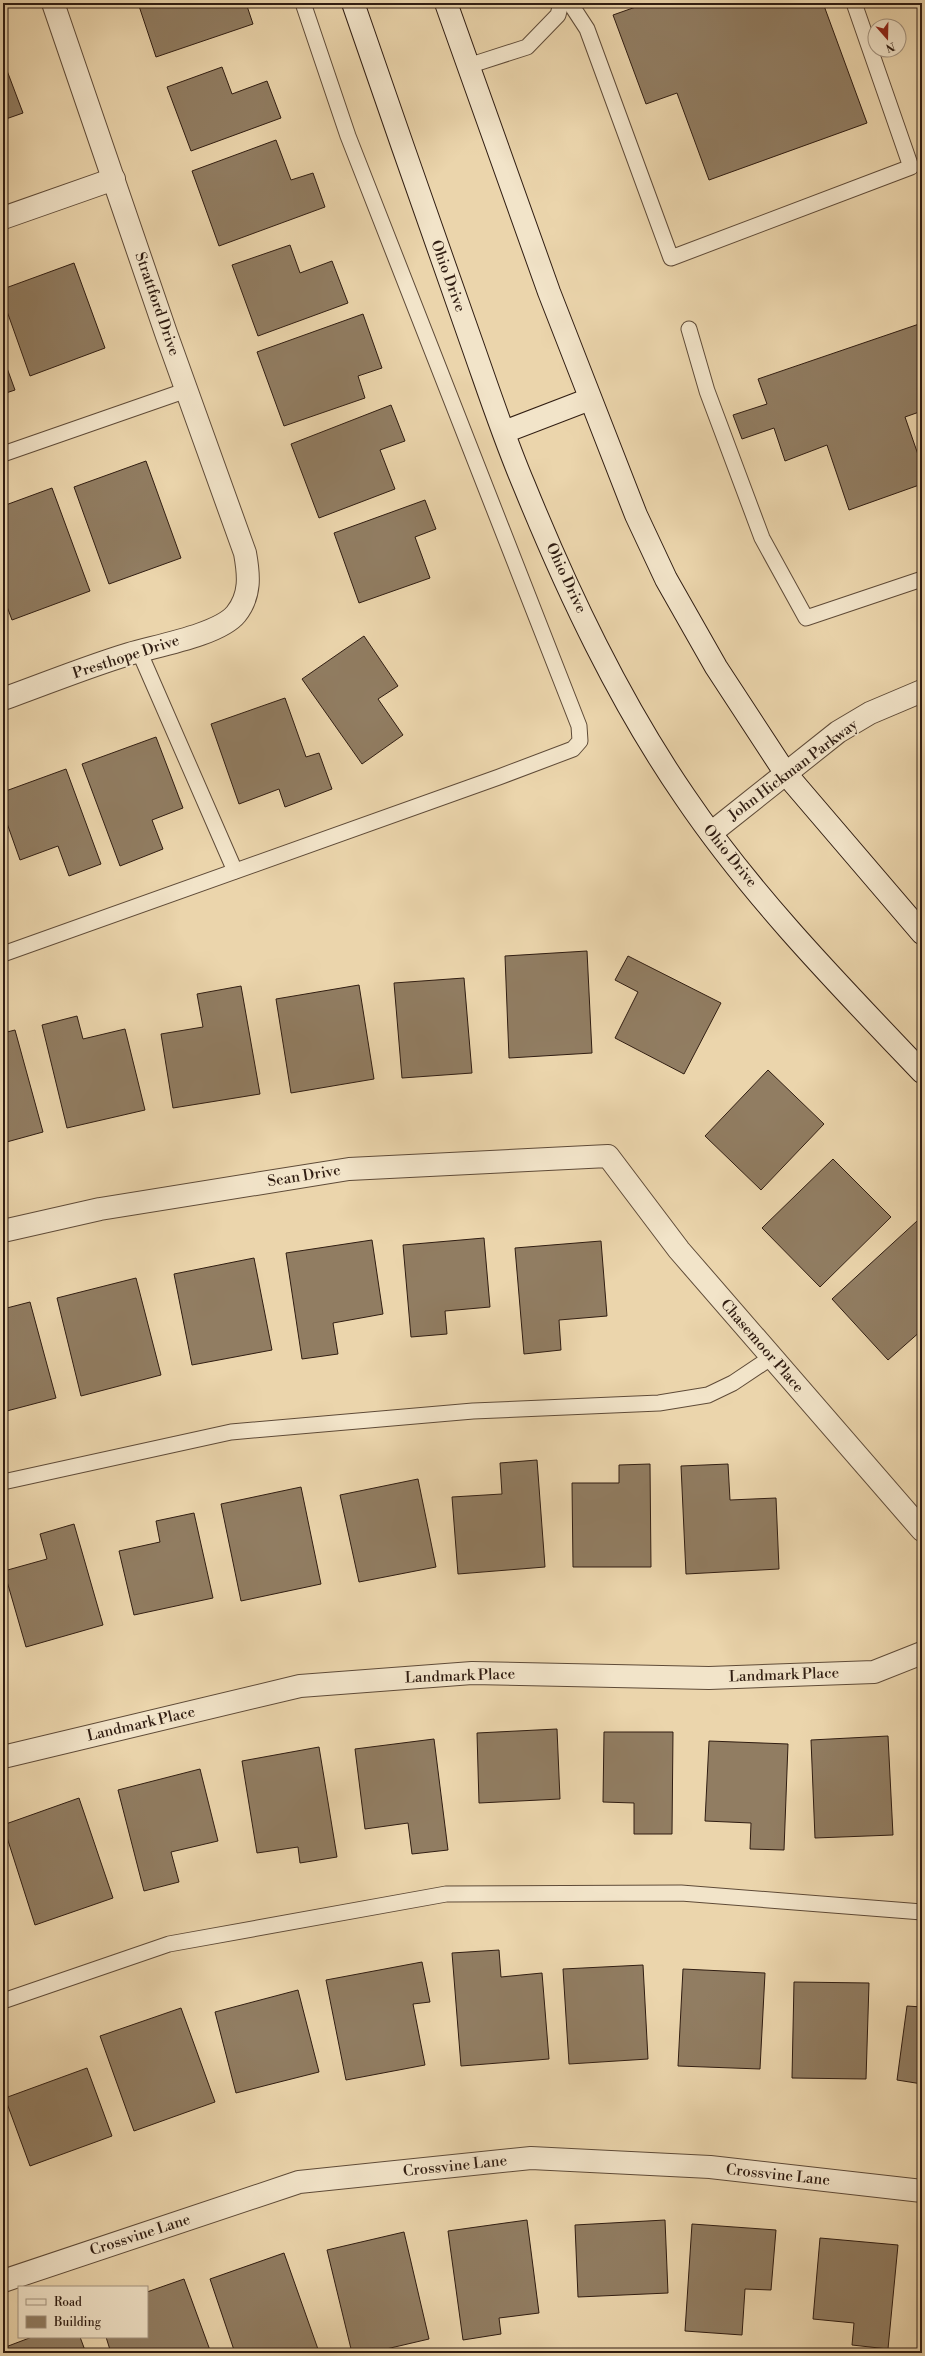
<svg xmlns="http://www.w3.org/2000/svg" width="925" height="2356" font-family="'Libre Bodoni',serif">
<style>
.building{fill:#917d62;stroke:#301d12}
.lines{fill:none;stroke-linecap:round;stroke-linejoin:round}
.service-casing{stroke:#5f4b38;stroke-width:17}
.minor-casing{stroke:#5f4b38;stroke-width:24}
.tertiary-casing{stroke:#5f4b38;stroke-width:24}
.secondary-casing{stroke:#301d12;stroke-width:24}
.service{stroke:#f2e4c9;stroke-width:15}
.minor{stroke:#f2e4c9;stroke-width:22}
.tertiary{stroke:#f2e4c9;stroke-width:22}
.secondary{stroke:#f2e4c9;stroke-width:22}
.labels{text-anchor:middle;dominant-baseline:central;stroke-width:3.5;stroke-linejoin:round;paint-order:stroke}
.street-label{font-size:15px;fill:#301d12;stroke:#f2e4c9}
</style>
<rect width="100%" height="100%" fill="#ebd5ac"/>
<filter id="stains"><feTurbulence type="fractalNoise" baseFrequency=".005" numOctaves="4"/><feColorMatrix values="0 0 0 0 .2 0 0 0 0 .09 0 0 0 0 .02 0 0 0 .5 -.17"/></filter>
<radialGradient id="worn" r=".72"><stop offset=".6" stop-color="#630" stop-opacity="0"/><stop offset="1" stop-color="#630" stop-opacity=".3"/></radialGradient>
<!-- building -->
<g class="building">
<polygon points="138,3 246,3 253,24 156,57"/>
<polygon points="647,3 823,3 867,123 709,180 677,93 646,104 613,15"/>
<polygon points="3,60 23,113 3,120"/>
<polygon points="222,67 232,94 267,81 281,118 191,151 167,87"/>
<polygon points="276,140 291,180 313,173 325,207 219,246 192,171"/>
<polygon points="290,245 300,273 332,261 348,303 258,336 232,265"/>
<polygon points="74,263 105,348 30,376 3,300 3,289"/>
<polygon points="363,314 382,368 358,376 365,398 284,426 257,352"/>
<polygon points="922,323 922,411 905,417 922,466 922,484 849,510 827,445 785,461 774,428 742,439 733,415 767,404 758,379"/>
<polygon points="3,357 15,390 3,394"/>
<polygon points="391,405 405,441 380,450 395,489 319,518 291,444"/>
<polygon points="146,461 181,558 109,584 74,487"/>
<polygon points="52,488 90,591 12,620 3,596 3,506"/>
<polygon points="425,500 436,529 415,537 430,578 359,603 334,533"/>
<polygon points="364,636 398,686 378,699 403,735 362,764 302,679"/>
<polygon points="285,698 306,757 319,753 332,789 285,807 279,789 239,804 211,724"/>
<polygon points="156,737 183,808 152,820 163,849 120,866 82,764"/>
<polygon points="66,769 101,864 69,876 58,846 20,860 3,812 3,792"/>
<polygon points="587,951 592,1053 509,1058 505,956"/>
<polygon points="628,956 721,1003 684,1074 615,1038 638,992 615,980"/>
<polygon points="464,978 472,1073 402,1078 394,983"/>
<polygon points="359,985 374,1079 291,1093 276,999"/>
<polygon points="241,986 260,1094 173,1108 161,1034 203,1027 197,994"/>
<polygon points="77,1016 83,1039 125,1029 145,1110 67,1128 42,1025"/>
<polygon points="15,1030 43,1132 3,1143 3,1033"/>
<polygon points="768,1070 824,1124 761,1190 705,1136"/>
<polygon points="833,1159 891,1217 820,1287 762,1228"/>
<polygon points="917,1221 922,1226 922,1330 888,1360 832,1299"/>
<polygon points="484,1238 490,1307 445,1311 447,1334 411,1337 403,1245"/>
<polygon points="372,1240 383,1314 333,1323 338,1354 302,1359 286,1253"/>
<polygon points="601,1241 607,1316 559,1320 561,1350 524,1354 515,1248"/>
<polygon points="254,1258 272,1350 192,1365 174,1274"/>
<polygon points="136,1278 161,1375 81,1396 57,1298"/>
<polygon points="30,1302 56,1398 3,1412 3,1309"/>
<polygon points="537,1460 545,1567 458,1574 452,1497 502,1494 500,1463"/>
<polygon points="650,1464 651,1567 573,1567 572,1483 619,1483 619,1465"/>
<polygon points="728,1464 730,1500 776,1498 779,1569 686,1574 681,1466"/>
<polygon points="418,1479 436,1567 359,1582 340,1495"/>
<polygon points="301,1487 321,1584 241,1601 221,1504"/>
<polygon points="194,1513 213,1598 134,1615 119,1551 160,1542 156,1521"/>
<polygon points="74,1524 103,1625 26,1647 4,1571 47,1559 40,1534"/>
<polygon points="557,1729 560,1799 479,1803 477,1733"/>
<polygon points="604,1732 673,1732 672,1834 634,1834 634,1803 603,1802"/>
<polygon points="888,1736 893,1835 815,1838 811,1740"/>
<polygon points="434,1739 448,1850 412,1854 408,1823 365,1829 355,1749"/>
<polygon points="709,1741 788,1744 784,1850 750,1849 751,1823 705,1821"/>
<polygon points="319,1747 337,1857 300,1863 298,1847 257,1853 242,1761"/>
<polygon points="200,1769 218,1841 171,1852 179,1882 144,1891 118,1790"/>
<polygon points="79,1798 113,1898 35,1925 3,1825"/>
<polygon points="499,1950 501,1977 542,1973 549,2059 461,2066 452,1953"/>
<polygon points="422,1962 430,2002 413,2004 425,2065 346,2080 326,1980"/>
<polygon points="643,1965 648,2059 569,2064 563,1969"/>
<polygon points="683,1969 765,1973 760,2069 678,2066"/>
<polygon points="794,1982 869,1983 866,2079 792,2078"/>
<polygon points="298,1990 319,2072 236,2093 215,2012"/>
<polygon points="907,2006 922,2007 922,2084 897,2080"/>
<polygon points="181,2008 215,2102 134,2131 100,2036"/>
<polygon points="87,2068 112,2136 30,2166 5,2098"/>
<polygon points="527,2220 539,2313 499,2318 501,2334 463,2340 448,2231"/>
<polygon points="665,2220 668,2293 578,2297 575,2225"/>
<polygon points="692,2224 776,2230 771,2290 745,2289 742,2335 685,2331"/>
<polygon points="404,2232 429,2339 369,2353 352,2353 327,2250"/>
<polygon points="820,2238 898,2245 888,2349 852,2345 854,2323 813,2319"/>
<polygon points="284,2253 319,2352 235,2353 210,2279"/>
<polygon points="184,2279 211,2353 111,2353 106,2337 147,2337 147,2292"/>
<polygon points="32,2337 80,2337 86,2353 3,2353 3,2348"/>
</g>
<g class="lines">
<defs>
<g id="service">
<polyline points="570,3 587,29 671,258 911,167 854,3"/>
<polyline points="468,66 527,47 558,15 561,3"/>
<polyline points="689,329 707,391 762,538 806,618 922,579"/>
<polyline points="3,454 187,390"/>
<polyline points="139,651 235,871"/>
<polyline points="3,954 499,777 573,749 580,741 579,726 348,136 303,3"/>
<polyline points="3,1482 231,1432 473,1411 659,1403 708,1395 733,1383 772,1357"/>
<polyline points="3,2001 169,1944 446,1894 681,1893 922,1912"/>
</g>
<g id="minor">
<polyline points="3,218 114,179"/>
<path d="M 3,699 C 45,684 86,667 129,654 C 155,646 219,635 236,614 C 251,595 249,575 245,553 L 167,336 L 53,3"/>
<polyline points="3,1231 100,1209 349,1169 608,1156 679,1250 922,1530"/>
<polyline points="3,1757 300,1686 472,1673 709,1678 874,1672 922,1653"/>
<polyline points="3,2281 299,2182 531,2158 710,2167 922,2191"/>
</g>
<polyline id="tertiary" points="711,833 838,732 870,713 922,691"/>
<g id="secondary">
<path d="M 353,3 C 392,116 431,228 471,341 C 488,389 504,438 524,485 C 568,593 619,701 685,797 C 752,896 840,986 922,1072"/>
<polyline points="446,3 549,292 636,515 666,579 716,667 786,774 922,933"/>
<polyline points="504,432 590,399"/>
</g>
</defs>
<!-- service casing -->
<use href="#service" class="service-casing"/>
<!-- minor casing -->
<use href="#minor" class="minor-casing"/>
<!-- tertiary casing -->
<use href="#tertiary" class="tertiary-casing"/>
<!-- secondary casing -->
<use href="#secondary" class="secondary-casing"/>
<!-- service -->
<use href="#service" class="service"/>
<!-- minor -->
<use href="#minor" class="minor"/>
<!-- tertiary -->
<use href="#tertiary" class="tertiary"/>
<!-- secondary -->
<use href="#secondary" class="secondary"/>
</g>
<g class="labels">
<!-- street labels -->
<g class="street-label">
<text transform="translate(448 276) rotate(70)">Ohio Drive</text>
<text transform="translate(157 304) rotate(71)">Strattford Drive</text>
<text transform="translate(566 578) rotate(65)">Ohio Drive</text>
<text transform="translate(126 657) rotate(-18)">Presthope Drive</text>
<text transform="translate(793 770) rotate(-37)">John Hickman Parkway</text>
<text transform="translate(730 856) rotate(51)">Ohio Drive</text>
<text transform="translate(304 1176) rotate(-9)">Sean Drive</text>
<text transform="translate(762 1346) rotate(49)">Chasemoor Place</text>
<text transform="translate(784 1675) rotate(-2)">Landmark Place</text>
<text transform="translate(460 1676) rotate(-2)">Landmark Place</text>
<text transform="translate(141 1724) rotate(-13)">Landmark Place</text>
<text transform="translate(455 2166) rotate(-6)">Crossvine Lane</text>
<text transform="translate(778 2175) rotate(6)">Crossvine Lane</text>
<text transform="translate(140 2235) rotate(-18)">Crossvine Lane</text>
</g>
</g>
<!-- margin -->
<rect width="925" height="2356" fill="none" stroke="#ebd5ac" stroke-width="16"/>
<rect x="4" y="4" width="917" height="2348" fill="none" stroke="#301d12" stroke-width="2"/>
<rect x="8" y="8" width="909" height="2340" fill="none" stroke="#301d12"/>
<!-- legend -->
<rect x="18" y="2286" width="130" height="52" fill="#f2e4c9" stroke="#a49480"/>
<rect x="26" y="2299" width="20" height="6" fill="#f2e4c9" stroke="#a49480"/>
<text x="54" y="2306" font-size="12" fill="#301d12">Road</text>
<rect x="26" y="2316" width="20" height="12" fill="#917d62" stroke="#a49480"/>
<text x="54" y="2326" font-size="12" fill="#301d12">Building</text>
<!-- north arrow -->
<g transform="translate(887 38) rotate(160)"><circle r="19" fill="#f2e4c9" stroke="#a49480"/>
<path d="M0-3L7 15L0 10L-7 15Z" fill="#8f2418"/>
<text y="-6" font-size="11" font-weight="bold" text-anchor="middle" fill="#301d12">N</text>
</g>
<rect width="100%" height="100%" filter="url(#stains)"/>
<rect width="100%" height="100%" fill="url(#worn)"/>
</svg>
